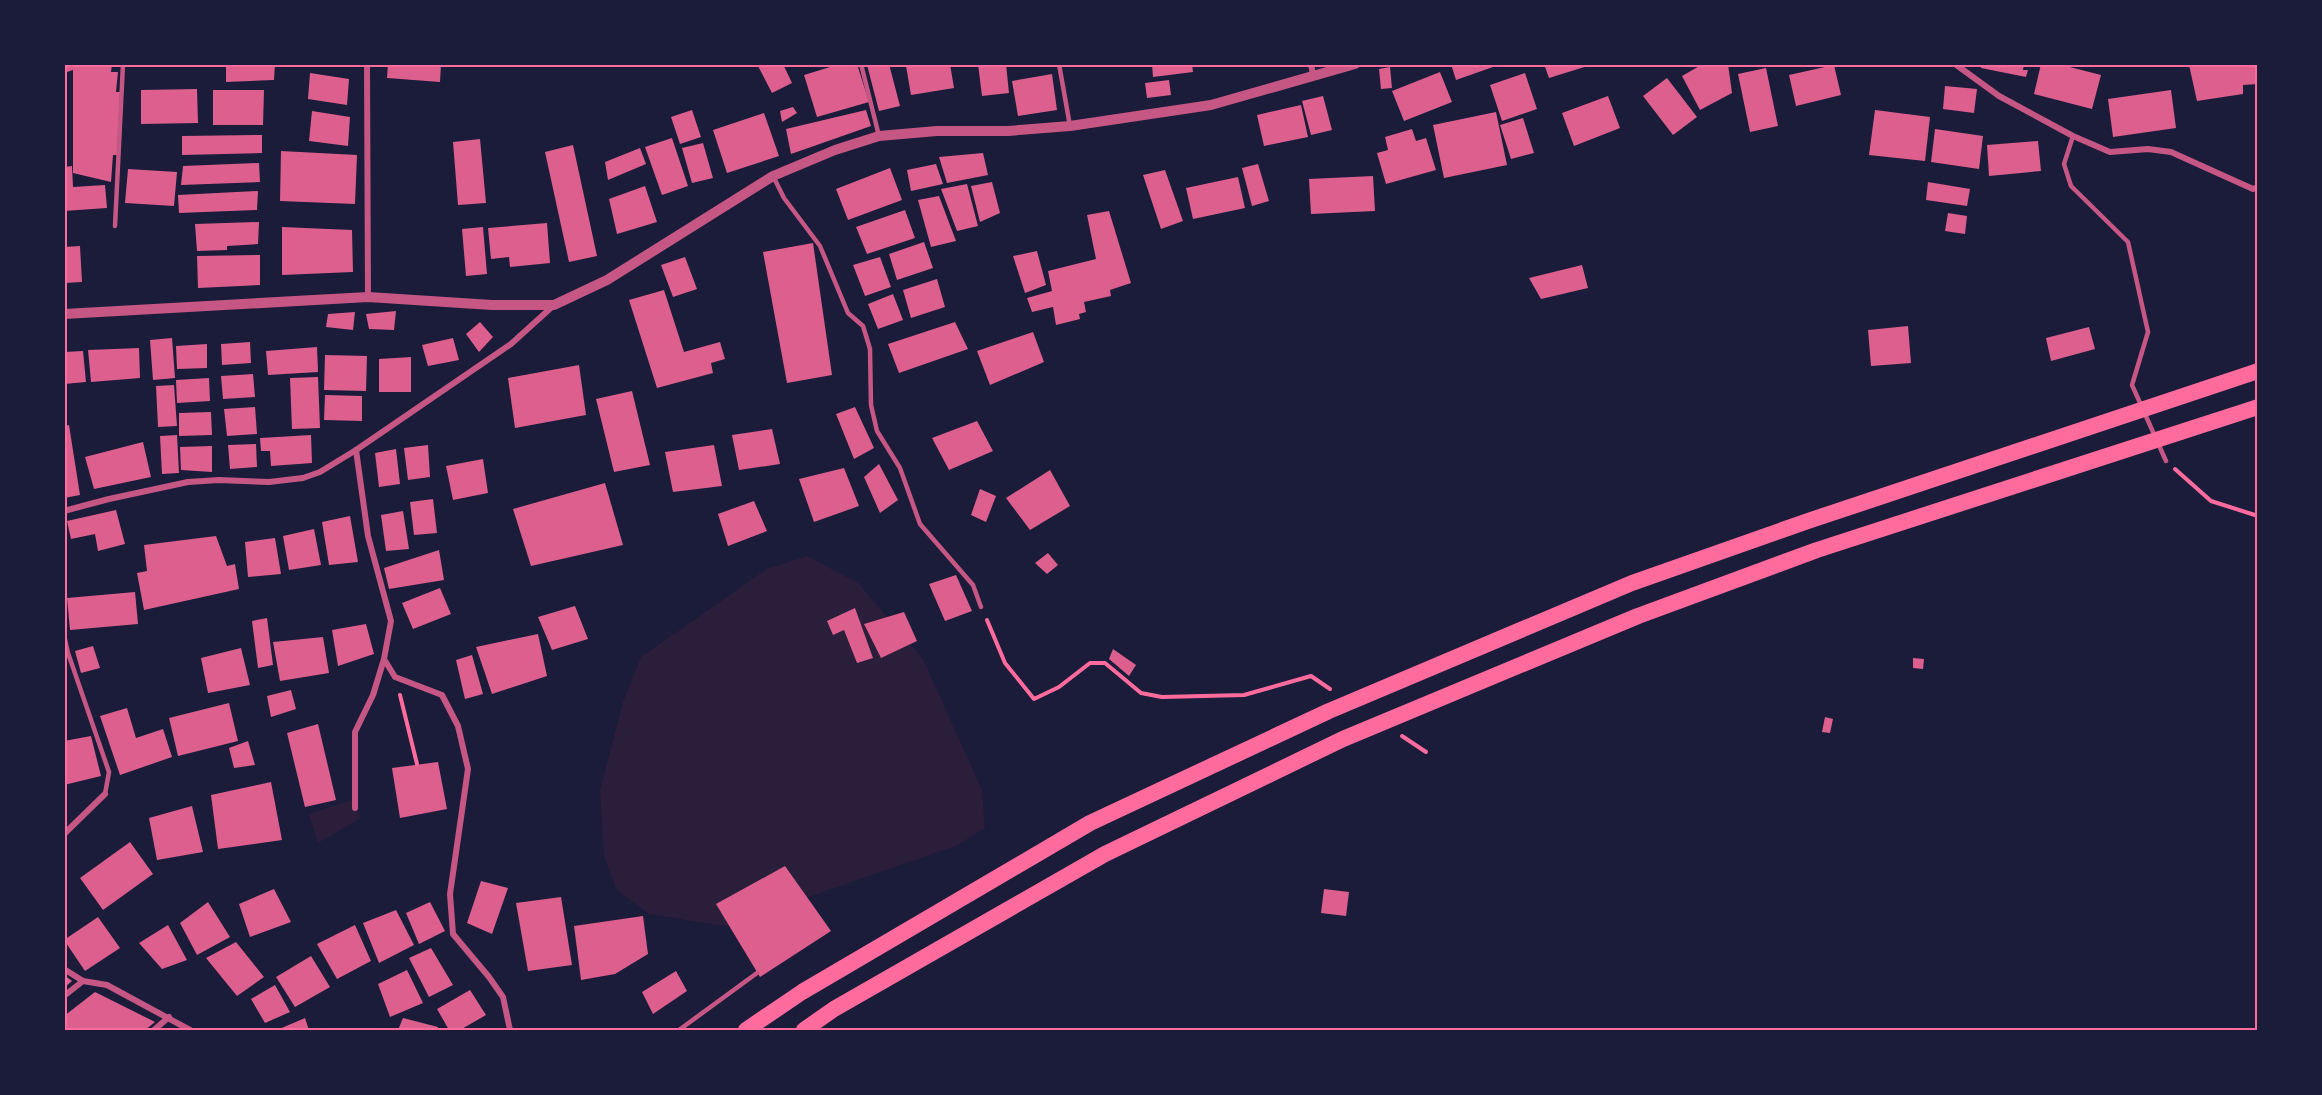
<svg xmlns="http://www.w3.org/2000/svg" width="2322" height="1095" font-family="'DejaVu Sans',sans-serif">
<style>
.green{fill:#2a1e3b}
.building{fill:#dd5f8e}
.lines{fill:none;stroke-linecap:round;stroke-linejoin:round}
.path{stroke:#ff6b9d;stroke-width:4}
.service{stroke:#c65784;stroke-width:4.5}
.minor{stroke:#c65784;stroke-width:6}
.tertiary{stroke:#c65784;stroke-width:10}
.trunk{stroke:#ff6b9d;stroke-width:16}
.neatline{fill:none;stroke:#ff6b9d;stroke-width:2}
</style>
<rect width="100%" height="100%" fill="#1b1b3a"/>
<!-- green -->
<g class="green">
<polygon points="807,556 858,583 923,659 982,790 985,828 956,846 724,926 649,914 616,889 604,856 600,790 623,702 641,657 767,569"/>
<polygon points="351,800 361,818 318,843 309,814"/>
</g>
<!-- building -->
<g class="building">
<polygon points="64,64 112,64 111,72 118,72 116,92 120,92 117,155 113,155 111,182 73,173 73,70 64,73"/>
<polygon points="226,64 275,64 274,80 226,82"/>
<polygon points="388,64 441,64 440,82 387,78"/>
<polygon points="760,64 783,64 792,83 772,93 758,66"/>
<polygon points="840,64 857,64 869,102 817,117 804,75"/>
<polygon points="889,64 900,106 879,111 867,65"/>
<polygon points="918,64 950,64 954,88 911,95 906,66"/>
<polygon points="978,64 1006,64 1009,93 982,96"/>
<polygon points="1152,64 1192,64 1193,72 1153,77"/>
<polygon points="1451,64 1492,64 1493,67 1456,80"/>
<polygon points="1544,64 1591,64 1591,65 1549,78"/>
<polygon points="1703,64 1728,64 1732,93 1700,110 1682,76"/>
<polygon points="1981,64 2024,64 2023,70 2028,70 2026,77 1981,68"/>
<polygon points="2041,64 2058,64 2101,75 2092,109 2034,94"/>
<polygon points="2257,64 2258,84 2243,85 2243,94 2197,101 2189,65"/>
<polygon points="1834,65 1841,95 1796,106 1789,75"/>
<polygon points="1390,67 1392,88 1381,89 1379,69"/>
<polygon points="1766,68 1778,126 1750,132 1738,74"/>
<polygon points="1440,72 1452,102 1404,121 1392,91"/>
<polygon points="310,73 349,79 347,105 308,99"/>
<polygon points="1525,73 1537,109 1502,121 1490,85"/>
<polygon points="1052,74 1057,110 1018,116 1012,81"/>
<polygon points="1667,78 1697,117 1673,135 1643,96"/>
<polygon points="1169,80 1171,95 1147,98 1145,83"/>
<polygon points="1945,86 1977,89 1974,113 1943,109"/>
<polygon points="197,89 198,123 141,124 141,90"/>
<polygon points="213,90 264,90 263,125 213,125"/>
<polygon points="2171,90 2176,128 2113,137 2108,99"/>
<polygon points="1323,96 1332,130 1311,135 1302,101"/>
<polygon points="1608,96 1620,128 1574,146 1562,113"/>
<polygon points="1301,105 1308,137 1264,146 1257,115"/>
<polygon points="793,107 797,113 782,122 780,111"/>
<polygon points="692,110 701,137 680,144 671,117"/>
<polygon points="866,110 871,126 791,154 786,129"/>
<polygon points="1875,110 1930,117 1925,161 1869,155"/>
<polygon points="312,111 350,117 348,146 309,141"/>
<polygon points="1496,112 1507,165 1444,178 1433,125"/>
<polygon points="764,113 779,156 727,173 713,130"/>
<polygon points="1523,118 1534,153 1511,159 1500,125"/>
<polygon points="1412,129 1416,141 1426,138 1436,170 1386,184 1377,153 1388,150 1385,137"/>
<polygon points="1935,129 1983,136 1979,169 1931,162"/>
<polygon points="262,135 262,153 182,155 182,136"/>
<polygon points="672,138 688,186 662,195 645,147"/>
<polygon points="480,139 486,203 458,205 453,142"/>
<polygon points="2038,141 2041,171 1989,176 1987,145"/>
<polygon points="703,143 713,178 692,183 682,148"/>
<polygon points="573,145 597,256 569,262 545,152"/>
<polygon points="640,148 646,164 608,180 605,162"/>
<polygon points="281,151 357,155 355,204 280,201"/>
<polygon points="983,153 988,175 947,183 939,157"/>
<polygon points="259,163 260,182 181,185 183,166"/>
<polygon points="936,164 943,184 911,191 907,170"/>
<polygon points="1258,164 1269,201 1252,206 1242,168"/>
<polygon points="72,166 73,187 105,185 107,208 64,211 64,167"/>
<polygon points="890,168 902,200 848,220 836,189"/>
<polygon points="128,169 177,172 174,206 125,203"/>
<polygon points="1165,170 1183,221 1161,229 1143,175"/>
<polygon points="1373,176 1375,211 1311,214 1309,179"/>
<polygon points="1238,177 1245,208 1193,219 1186,188"/>
<polygon points="992,182 1000,213 980,222 971,186"/>
<polygon points="1928,182 1970,189 1967,206 1926,200"/>
<polygon points="967,184 978,226 957,231 941,189"/>
<polygon points="645,186 657,222 617,234 609,199"/>
<polygon points="258,191 257,210 179,213 178,195"/>
<polygon points="939,196 956,241 931,247 918,200"/>
<polygon points="905,210 915,238 867,254 856,227"/>
<polygon points="1109,211 1131,283 1110,290 1111,296 1084,302 1086,312 1079,314 1080,319 1056,325 1053,307 1032,312 1027,298 1052,291 1048,271 1096,259 1087,215"/>
<polygon points="1948,213 1967,216 1965,234 1945,231"/>
<polygon points="259,222 258,244 227,246 227,250 197,251 195,224"/>
<polygon points="547,223 550,263 510,267 509,257 491,259 488,228"/>
<polygon points="282,227 352,230 353,272 282,275"/>
<polygon points="483,227 487,274 466,276 462,229"/>
<polygon points="924,242 933,268 897,280 889,254"/>
<polygon points="813,243 832,375 787,383 763,252"/>
<polygon points="80,246 82,282 64,283 64,247"/>
<polygon points="1037,251 1046,285 1025,293 1013,256"/>
<polygon points="260,255 260,285 198,288 197,256"/>
<polygon points="685,257 697,289 673,297 661,265"/>
<polygon points="880,257 891,287 865,296 853,265"/>
<polygon points="1582,265 1588,288 1541,299 1529,278"/>
<polygon points="937,279 945,307 911,318 903,290"/>
<polygon points="664,290 684,352 720,342 725,359 711,363 713,373 657,388 629,300"/>
<polygon points="893,294 903,320 878,329 868,304"/>
<polygon points="396,311 394,330 369,329 366,314"/>
<polygon points="355,312 353,330 326,327 328,314"/>
<polygon points="480,322 493,337 479,352 466,334"/>
<polygon points="955,322 968,349 899,373 888,344"/>
<polygon points="1908,326 1911,363 1871,366 1868,330"/>
<polygon points="2089,327 2095,349 2051,361 2046,338"/>
<polygon points="1033,332 1044,362 990,385 977,351"/>
<polygon points="172,338 175,378 153,380 150,340"/>
<polygon points="453,338 459,360 428,366 422,345"/>
<polygon points="250,342 251,363 222,365 221,344"/>
<polygon points="207,344 207,368 177,369 176,346"/>
<polygon points="317,347 318,372 268,375 266,351"/>
<polygon points="139,348 140,378 91,382 88,350"/>
<polygon points="83,351 86,382 64,384 64,352"/>
<polygon points="325,355 367,356 366,391 324,390"/>
<polygon points="411,357 411,392 379,392 379,359"/>
<polygon points="579,365 586,415 515,428 508,378"/>
<polygon points="253,374 255,397 223,399 221,376"/>
<polygon points="318,377 320,428 292,429 290,378"/>
<polygon points="209,378 210,401 177,403 176,380"/>
<polygon points="174,385 177,426 158,427 156,386"/>
<polygon points="632,391 650,465 614,472 596,399"/>
<polygon points="325,395 362,396 362,421 324,420"/>
<polygon points="255,407 257,434 227,436 224,409"/>
<polygon points="855,407 874,448 854,459 836,414"/>
<polygon points="211,412 212,435 179,436 179,413"/>
<polygon points="977,421 993,451 949,470 932,438"/>
<polygon points="69,425 80,495 64,498 64,426"/>
<polygon points="772,429 780,464 739,470 732,435"/>
<polygon points="177,435 179,473 162,474 160,436"/>
<polygon points="311,435 312,463 271,466 270,451 261,451 260,438"/>
<polygon points="143,442 151,477 94,489 85,457"/>
<polygon points="256,444 257,467 230,469 228,445"/>
<polygon points="428,445 430,477 408,480 404,448"/>
<polygon points="714,445 722,486 673,492 665,452"/>
<polygon points="212,446 212,472 181,470 180,447"/>
<polygon points="396,449 400,484 379,487 375,453"/>
<polygon points="483,459 488,493 453,500 446,466"/>
<polygon points="879,464 898,500 880,513 864,477"/>
<polygon points="844,468 859,506 814,522 799,479"/>
<polygon points="1050,470 1070,506 1030,530 1006,498"/>
<polygon points="605,483 623,545 531,566 513,509"/>
<polygon points="980,489 996,496 986,522 971,515"/>
<polygon points="433,499 437,533 414,535 410,502"/>
<polygon points="754,501 767,531 728,546 718,514"/>
<polygon points="116,510 125,544 98,551 95,534 71,539 67,521"/>
<polygon points="403,511 409,549 386,551 381,515"/>
<polygon points="350,516 358,562 329,565 322,522"/>
<polygon points="314,529 321,565 289,570 283,536"/>
<polygon points="216,536 227,566 235,564 239,589 144,610 137,573 147,571 144,545"/>
<polygon points="275,538 281,574 248,577 245,542"/>
<polygon points="439,550 444,580 389,589 384,568"/>
<polygon points="1048,553 1058,565 1047,574 1035,563"/>
<polygon points="956,575 972,611 945,621 929,584"/>
<polygon points="440,588 451,614 413,629 402,603"/>
<polygon points="135,592 138,624 70,630 67,598"/>
<polygon points="575,606 588,639 552,650 538,617"/>
<polygon points="855,608 873,658 857,663 844,630 833,635 827,621"/>
<polygon points="904,612 917,641 881,658 864,624"/>
<polygon points="267,618 273,665 258,668 252,621"/>
<polygon points="366,624 374,654 338,666 332,630"/>
<polygon points="538,634 547,676 492,694 476,647"/>
<polygon points="323,637 329,673 280,681 273,642"/>
<polygon points="93,646 100,668 81,673 75,651"/>
<polygon points="241,648 250,685 208,693 201,658"/>
<polygon points="1113,649 1136,665 1129,676 1109,659"/>
<polygon points="472,655 483,694 465,699 456,660"/>
<polygon points="1913,658 1924,659 1923,669 1913,668"/>
<polygon points="291,690 296,709 271,717 267,696"/>
<polygon points="229,703 238,741 178,756 169,718"/>
<polygon points="127,708 136,738 163,729 172,757 120,775 100,716"/>
<polygon points="1825,717 1833,719 1830,733 1822,732"/>
<polygon points="318,724 336,800 305,807 287,733"/>
<polygon points="91,736 101,776 64,785 64,741"/>
<polygon points="248,741 255,765 234,768 229,748"/>
<polygon points="438,762 447,809 400,818 392,768"/>
<polygon points="271,782 282,840 218,849 211,795"/>
<polygon points="192,806 203,852 157,860 149,818"/>
<polygon points="130,842 153,874 103,910 80,878"/>
<polygon points="785,866 831,931 760,977 716,904"/>
<polygon points="481,881 508,888 492,934 467,923"/>
<polygon points="274,889 291,922 250,937 239,904"/>
<polygon points="1324,889 1349,892 1346,916 1321,913"/>
<polygon points="561,897 572,965 528,971 516,903"/>
<polygon points="208,902 230,937 197,955 180,923"/>
<polygon points="430,902 445,931 419,944 406,913"/>
<polygon points="396,910 414,945 379,963 363,923"/>
<polygon points="643,916 648,954 615,974 581,980 574,926"/>
<polygon points="98,917 120,948 85,971 64,940"/>
<polygon points="168,925 187,960 162,969 139,943"/>
<polygon points="355,925 371,961 337,979 317,944"/>
<polygon points="236,942 264,977 237,996 206,958"/>
<polygon points="431,948 453,985 429,997 409,958"/>
<polygon points="311,956 330,987 295,1007 276,977"/>
<polygon points="407,970 423,1003 390,1017 378,984"/>
<polygon points="676,971 687,991 653,1014 642,992"/>
<polygon points="64,975 72,981 64,988"/>
<polygon points="275,985 290,1012 265,1023 251,999"/>
<polygon points="470,990 486,1015 460,1030 449,1030 437,1009"/>
<polygon points="95,992 155,1022 145,1030 64,1030 64,1016"/>
<polygon points="305,1018 309,1030 277,1030"/>
<polygon points="403,1018 438,1027 437,1030 398,1030"/>
</g>
<g class="lines">
<!-- path -->
<g class="path">
<polyline points="2175,469 2211,501 2258,516"/>
<polyline points="987,620 1005,663 1034,699 1059,687 1090,663 1105,663 1141,693 1162,697 1244,695 1311,676 1330,689"/>
<polyline points="400,695 417,764"/>
<polyline points="1402,736 1426,752"/>
</g>
<!-- service -->
<g class="service">
<polyline points="861,64 879,136"/>
<polyline points="1059,64 1070,126"/>
<polyline points="2073,136 2064,164 2071,186 2128,242 2148,332 2132,385 2166,461"/>
<polyline points="773,176 784,198 820,246 848,313 863,326 870,349 871,405 877,431 900,468 920,524 973,585 981,607"/>
<polyline points="115,226 123,64"/>
<polyline points="64,635 68,653 109,772 105,794"/>
<polyline points="679,1030 757,973"/>
</g>
<!-- minor -->
<g class="minor">
<polyline points="367,64 368,297"/>
<polyline points="1311,64 1313,75"/>
<polyline points="1955,64 1999,96 2073,136 2110,152 2148,149 2171,152 2253,189 2258,187"/>
<polyline points="356,450 368,536 391,621 384,659 395,677 442,695 458,726 468,769 450,894 453,934 489,977 503,997 510,1030"/>
<polyline points="64,511 109,499 188,482 219,480 269,482 303,478 320,472 356,450 511,344 553,306"/>
<polyline points="355,808 355,732 373,695 384,659"/>
<polyline points="64,834 105,794"/>
<polyline points="64,969 83,981 107,985 190,1030"/>
<polyline points="64,996 83,981"/>
<polyline points="154,1030 169,1017"/>
</g>
<!-- tertiary -->
<polyline class="tertiary" points="64,314 368,297 492,305 554,305 607,280 773,176 835,150 879,136 937,131 1008,131 1070,126 1211,105 1355,64"/>
<!-- trunk -->
<g class="trunk">
<polyline points="746,1030 802,992 1090,823 1329,711 1632,583 1808,521 2258,371"/>
<polyline points="804,1030 834,1009 1105,854 1343,739 1638,616 1817,550 2258,407"/>
</g>
</g>
<!-- border -->
<rect width="2322" height="1095" fill="none" stroke="#1b1b3a" stroke-width="132"/>
<rect x="66" y="66" width="2190" height="963" class="neatline"/>
</svg>
